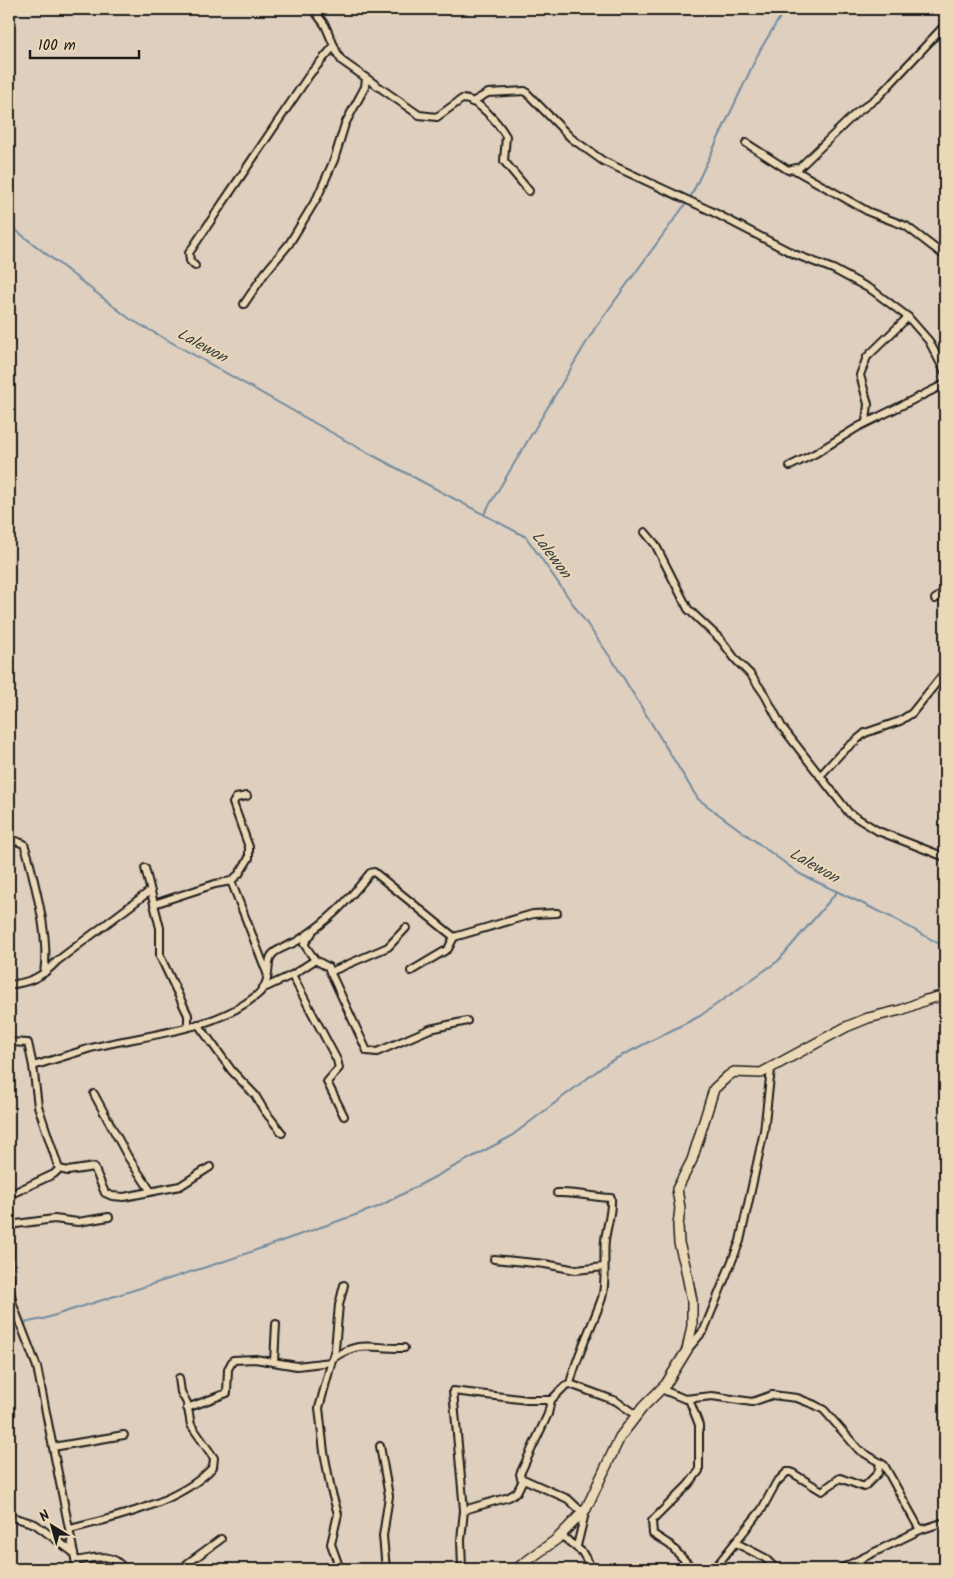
<svg xmlns="http://www.w3.org/2000/svg" width="954" height="1578" font-family="Kalam,sans-serif">
<style>
.lines{fill:none;stroke-linecap:round;stroke-linejoin:round}
.stream{stroke:#728ca0;stroke-width:2}
.street-casing{stroke:#1c1c1c;stroke-width:10}
.secondary-casing{stroke:#1c1c1c;stroke-width:12}
.street{stroke:#ebd8b6;stroke-width:6}
.secondary{stroke:#ebd8b6;stroke-width:9}
.labels{text-anchor:middle;dominant-baseline:central;stroke-width:4;stroke-linejoin:round;paint-order:stroke}
.water-label{font-size:16px;font-style:italic;fill:#394148;stroke:#ebd8b6}
</style>
<rect width="100%" height="100%" fill="#dfcfbe"/>
<filter id="ink" filterUnits="userSpaceOnUse"><feTurbulence type="fractalNoise" baseFrequency=".02" numOctaves="2"/><feDisplacementMap in="SourceGraphic" scale="10" xChannelSelector="R" yChannelSelector="G"/><feConvolveMatrix kernelMatrix="1 2 1 2 8 2 1 2 1" color-interpolation-filters="sRGB"/></filter>
<g filter="url(#ink)">
<g class="lines">
<!-- stream -->
<g class="stream">
<polyline points="690,198 760,50 785,9"/>
<polyline points="9,225 130,319 359,448 526,537 613,661 698,799 800,874 891,917 945,947"/>
<polyline points="484,514 595,328 687,202"/>
<polyline points="9,1326 43,1319 228,1260 378,1207 510,1137 609,1062 700,1016 778,961 837,892"/>
</g>
<defs>
<g id="street">
<path d="M 313,9 L 325,25 L 338,55 L 342,61 L 419,115 L 437,117 L 462,99 C 479,99 498,123 506,136 L 504,161 L 529,191"/>
<polyline points="472,102 488,93 525,91 571,138 603,161 711,211 794,254 833,269 872,290 908,317 929,341 945,372"/>
<polyline points="746,143 788,170 800,167 855,114 878,97 945,25"/>
<polyline points="793,169 869,212 906,226 945,256"/>
<polyline points="195,266 190,261 189,253 310,74 334,46"/>
<polyline points="244,304 265,273 289,244 317,198 334,160 345,124 365,87 366,78"/>
<polyline points="866,422 868,404 860,375 867,357 908,317"/>
<polyline points="790,466 816,453 858,427 945,384"/>
<polyline points="645,532 655,544 688,609 721,640 736,660 751,675 765,695 782,727 849,813 878,831 945,857"/>
<polyline points="935,599 945,592"/>
<polyline points="820,776 841,753 865,733 900,721 912,713 945,672"/>
<path d="M 9,843 L 16,841 L 24,844 L 28,856 C 36,890 50,939 44,973"/>
<polyline points="145,868 160,928 160,956 188,1015 188,1026"/>
<polyline points="231,881 267,973"/>
<polyline points="154,904 215,884 231,881 239,874 249,858 249,847 233,803 236,798 247,796"/>
<polyline points="312,933 304,944 315,960 328,967 367,1051 377,1052 430,1029 467,1021"/>
<polyline points="454,937 533,914 557,913"/>
<polyline points="330,972 388,947 406,928"/>
<polyline points="292,975 315,960"/>
<path d="M 9,985 C 31,982 42,977 57,961 L 150,891"/>
<polyline points="262,989 292,975 337,1060 339,1068 327,1082 344,1116"/>
<polyline points="198,1024 232,1071 255,1095 264,1110 282,1133"/>
<path d="M 9,1042 L 28,1043 L 33,1066 C 52,1060 72,1054 91,1048 C 145,1034 212,1032 257,995 C 275,980 263,960 275,952 C 282,947 291,945 299,940 C 331,919 346,903 370,873 L 374,872 L 454,937 L 448,949 L 411,971"/>
<polyline points="94,1094 128,1157 150,1190"/>
<polyline points="59,1169 68,1171 94,1167 105,1193 112,1196 124,1197 180,1186 210,1167"/>
<path d="M 557,1193 C 576,1192 592,1197 611,1198 C 612,1213 607,1225 605,1240 C 603,1258 607,1280 602,1298 C 592,1327 577,1354 570,1384"/>
<polyline points="9,1195 54,1174 59,1169 38,1106 33,1066"/>
<polyline points="9,1221 10,1289 13,1305 37,1367 77,1569"/>
<polyline points="9,1225 54,1219 78,1222 109,1217"/>
<polyline points="494,1259 545,1264 576,1270 604,1267"/>
<polyline points="688,1349 704,1330 740,1241 764,1131 771,1069"/>
<path d="M 332,1359 C 360,1339 372,1349 404,1348"/>
<polyline points="274,1362 276,1324"/>
<polyline points="661,1389 685,1399 712,1396 752,1402 772,1395 797,1398 815,1405 824,1410 859,1450 884,1465 920,1530 945,1522"/>
<polyline points="689,1399 699,1425 699,1471 688,1485 652,1521 653,1534 670,1545 693,1569"/>
<polyline points="187,1408 227,1393 228,1369 233,1360 255,1359 297,1366 331,1362"/>
<polyline points="380,1446 389,1496 383,1536 386,1569"/>
<polyline points="53,1447 124,1435"/>
<polyline points="464,1510 509,1497 517,1492 523,1480"/>
<polyline points="583,1513 568,1499 521,1478 520,1474 548,1414 551,1400 566,1385 570,1384 616,1401 636,1415"/>
<polyline points="9,1516 35,1524 74,1553"/>
<path d="M 70,1529 C 114,1518 182,1502 213,1467 L 214,1458 L 191,1425 L 187,1403 L 181,1392 L 179,1378"/>
<polyline points="561,1535 582,1552 592,1569"/>
<polyline points="736,1543 765,1558 776,1569"/>
<polyline points="577,1546 586,1509"/>
<path d="M 76,1561 C 94,1558 112,1551 124,1569"/>
<polyline points="182,1569 188,1563 221,1539"/>
<polyline points="340,1569 331,1544 338,1514 331,1490 324,1452 319,1408 335,1349 339,1305 344,1285"/>
<polyline points="462,1569 461,1540 464,1510 453,1391 528,1400 551,1400"/>
<polyline points="714,1569 762,1509 776,1483 787,1472 791,1472 822,1491 840,1478 864,1487 878,1473 880,1463"/>
<polyline points="840,1569 920,1530"/>
</g>
<polyline id="secondary" points="516,1569 557,1539 586,1509 620,1437 643,1407 666,1384 687,1350 692,1326 692,1301 685,1265 679,1243 678,1226 680,1208 677,1189 692,1160 714,1089 728,1076 734,1072 761,1073 846,1027 868,1018 901,1010 926,1000 945,995"/>
</defs>
<!-- street casing -->
<use href="#street" class="street-casing"/>
<!-- secondary casing -->
<use href="#secondary" class="secondary-casing"/>
<!-- street -->
<use href="#street" class="street"/>
<!-- secondary -->
<use href="#secondary" class="secondary"/>
</g>
</g>
<g class="labels">
<!-- water labels -->
<g class="water-label">
<text transform="translate(202 346) rotate(29)">Lalewon</text>
<text transform="translate(551 555) rotate(53)">Lalewon</text>
<text transform="translate(814 866) rotate(30)">Lalewon</text>
</g>
</g>
<!-- margin -->
<rect width="954" height="1578" fill="none" stroke="#ebd8b6" stroke-width="30"/>
<rect x="15" y="15" width="924" height="1548" fill="none" stroke="#1c1c1c" stroke-width="2" filter="url(#ink)"/>
<!-- north arrow -->
<g transform="translate(52 1526) rotate(323)" stroke="#ebd8b6" stroke-width="4" paint-order="stroke">
<path d="M0-4L9 19L0 12L-9 19Z" fill="#1c1c1c"/>
<text y="-8" font-size="14" font-weight="bold" text-anchor="middle" fill="#1c1c1c">N</text>
</g>
<!-- scale -->
<path d="M30 50v8h109v-8" fill="none" stroke="#1c1c1c" stroke-width="2.5"/>
<text x="38" y="50" font-size="15" fill="#1c1c1c" stroke="#ebd8b6" stroke-width="4" paint-order="stroke">100 m</text>
</svg>
